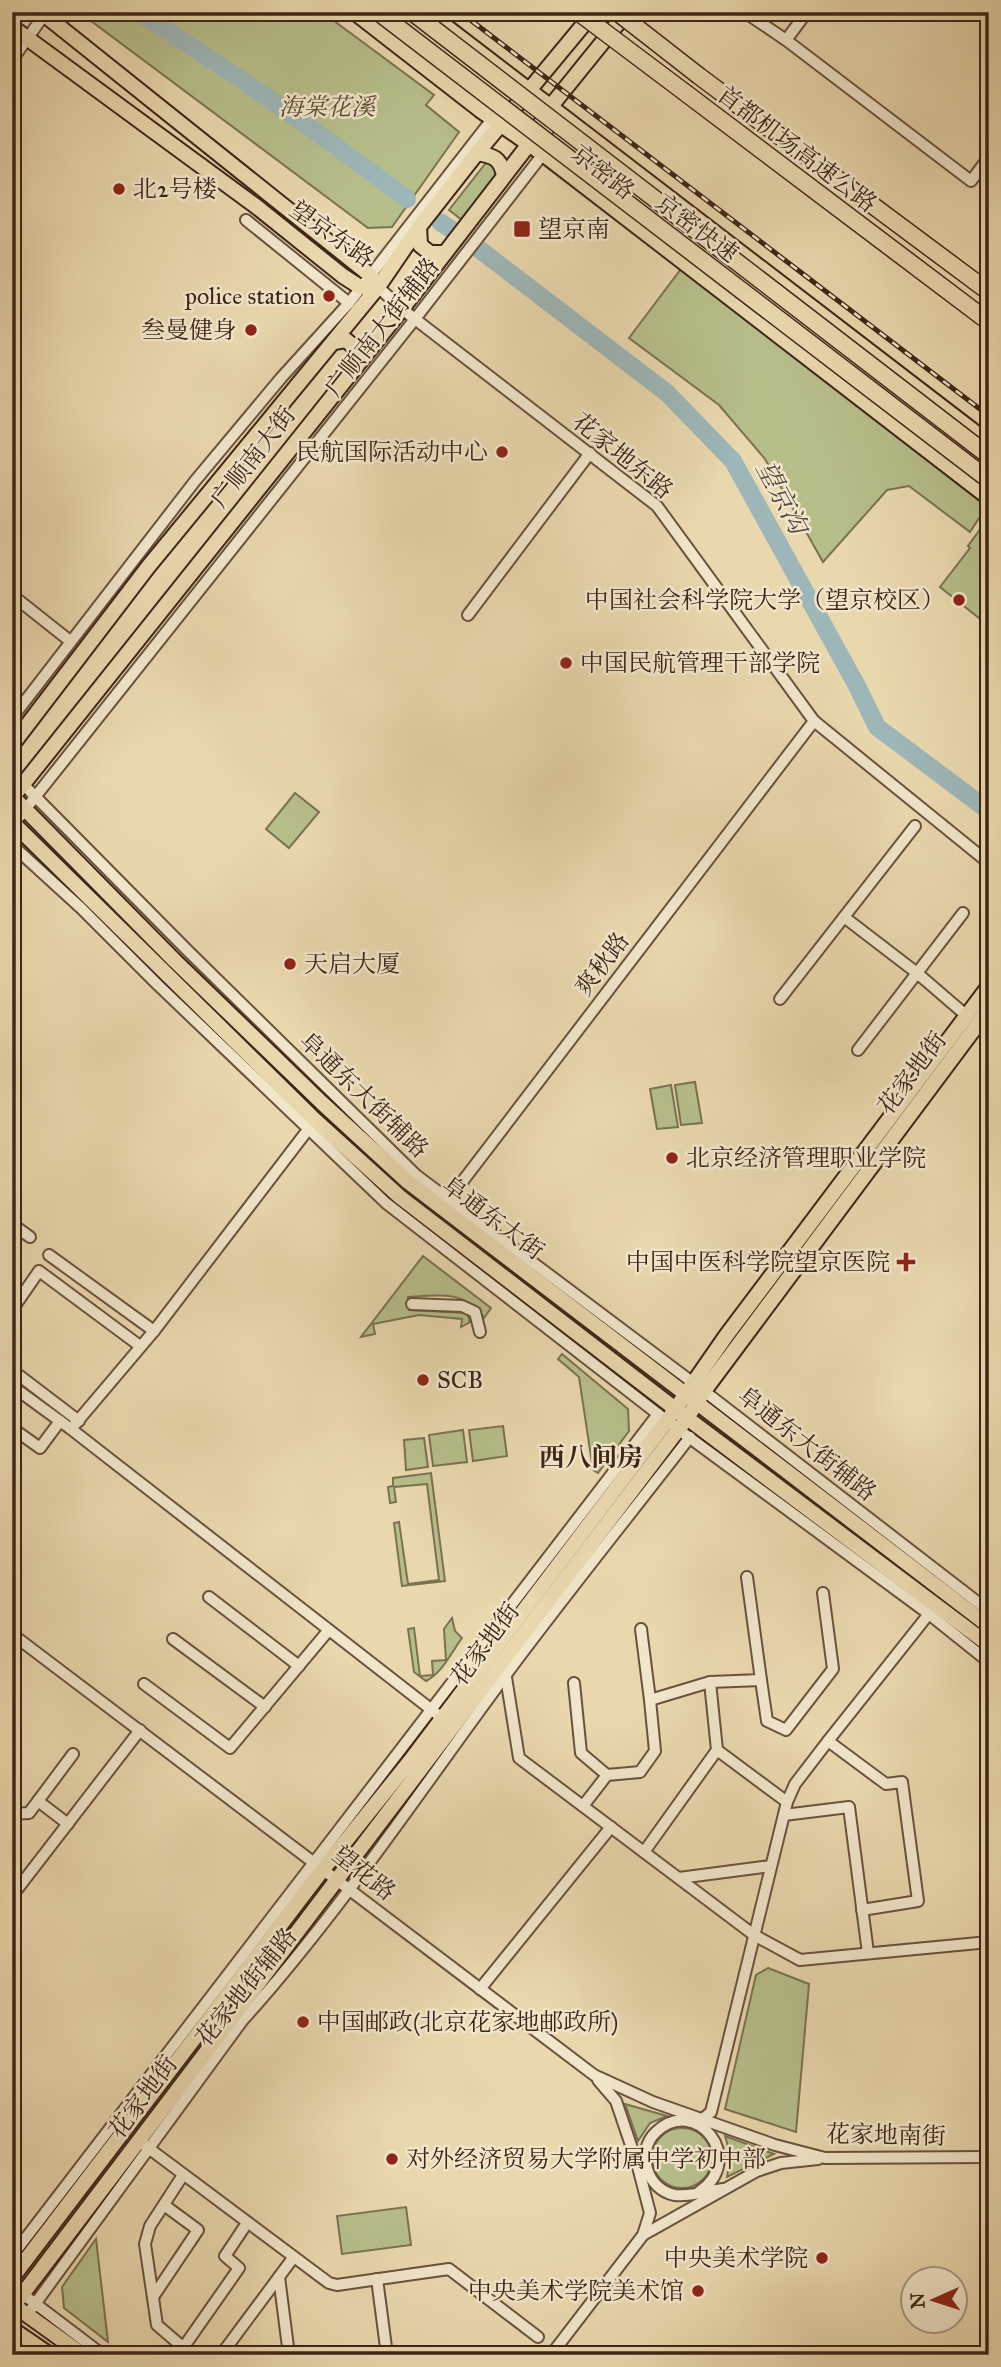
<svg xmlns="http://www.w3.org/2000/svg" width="1001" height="2367" font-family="'IM FELL Great Primer','Noto Serif SC',serif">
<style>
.green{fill:#b6be8a;stroke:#7a7251;stroke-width:2}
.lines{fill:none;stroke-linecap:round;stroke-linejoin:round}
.river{stroke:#9db6b7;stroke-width:18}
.minor-casing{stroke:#69523d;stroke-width:14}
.major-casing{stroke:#3e2518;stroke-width:18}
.highway-casing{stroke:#3e2518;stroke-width:19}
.minor{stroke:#f1e5ca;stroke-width:10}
.major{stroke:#e9d7ad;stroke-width:14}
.highway{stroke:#e9d7ad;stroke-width:16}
.rail-casing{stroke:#3e2518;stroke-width:5}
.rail{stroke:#f1e5ca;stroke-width:2.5;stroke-dasharray:8;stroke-linecap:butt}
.highway-bridge-casing{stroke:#3e2518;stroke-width:19;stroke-linecap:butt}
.highway-bridge{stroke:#e9d7ad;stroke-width:16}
.poi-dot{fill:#8f2418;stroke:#f1e5ca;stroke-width:2.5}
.labels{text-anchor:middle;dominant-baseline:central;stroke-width:5;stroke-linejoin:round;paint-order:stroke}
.park-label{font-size:24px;font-style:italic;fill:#5c4b34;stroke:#f1e5ca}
.street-label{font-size:24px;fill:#3e2518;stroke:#f1e5ca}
.poi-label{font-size:24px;fill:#3e2518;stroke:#f1e5ca;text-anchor:start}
.water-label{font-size:26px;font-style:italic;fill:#564940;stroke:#f1e5ca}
.neighbourhood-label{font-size:26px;font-weight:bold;fill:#3e2518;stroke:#f1e5ca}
</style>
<rect width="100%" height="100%" fill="#e9d7ad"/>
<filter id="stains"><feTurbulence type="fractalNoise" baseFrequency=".00286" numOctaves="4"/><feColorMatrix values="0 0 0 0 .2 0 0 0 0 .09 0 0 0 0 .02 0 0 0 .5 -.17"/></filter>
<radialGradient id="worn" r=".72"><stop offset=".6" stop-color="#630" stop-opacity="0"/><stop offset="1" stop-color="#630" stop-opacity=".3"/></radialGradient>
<!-- green -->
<g class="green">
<polygon points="79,12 322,12 434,95 426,105 459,132 392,227 368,228"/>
<polygon points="489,162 495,162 497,173 462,220 449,210 485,164"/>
<polygon points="690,257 989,503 970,532 909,486 887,490 823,562 765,459 719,405 629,338"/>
<polygon points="989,517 989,605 979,618 940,587 970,548 968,546"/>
<polygon points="295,793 319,812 289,848 266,829"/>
<polygon points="695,1082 702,1123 681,1125 675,1085"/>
<polygon points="671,1085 678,1127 657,1129 650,1089"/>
<path d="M 423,1256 L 491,1308 L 484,1318 C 466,1290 438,1295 408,1297 L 409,1310 L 467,1313 L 470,1322 L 461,1327 L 462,1319 L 419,1315 L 373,1324 L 375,1334 L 361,1337 Z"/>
<polygon points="562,1354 628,1409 629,1431 598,1473 593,1470 579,1377 558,1359"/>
<polygon points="503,1426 507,1456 473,1461 469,1430"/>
<polygon points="463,1430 467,1462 433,1466 429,1435"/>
<polygon points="424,1438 428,1467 406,1470 404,1440"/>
<polygon points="431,1473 445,1581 402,1586 394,1523 399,1522 408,1584 439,1580 427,1484 394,1487 396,1502 390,1503 388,1487 393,1486 393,1478"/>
<path d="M 452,1618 L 455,1631 L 462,1638 C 451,1653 442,1673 426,1681 L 414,1672 L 408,1629 L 414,1628 L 420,1676 L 433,1675 L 432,1661 L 446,1660 L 444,1629 Z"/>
<polygon points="768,1968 809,1984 796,2132 725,2109 756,1975"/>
<polygon points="625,2104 667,2116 650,2123 638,2141"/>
<circle cx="682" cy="2158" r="30"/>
<path d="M 725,2136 L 774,2154 L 727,2177 C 730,2162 730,2151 725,2136 Z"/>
<polygon points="406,2207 411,2245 342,2254 337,2216"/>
<polygon points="96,2239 108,2342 64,2308 62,2287"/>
</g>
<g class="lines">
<!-- river -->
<g class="river">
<path d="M 137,12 C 231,70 319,133 407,199"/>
<polyline points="440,222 452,230"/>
<polyline points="479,249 667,393 733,461 857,686 877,727 989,811"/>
</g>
<defs>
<g id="minor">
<polyline points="741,12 752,17 786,40 971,181 989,157"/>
<polyline points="786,40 807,12"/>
<polyline points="12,60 44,15"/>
<polyline points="246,220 349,303"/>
<polyline points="378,287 402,309 657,506 814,721 989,863"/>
<polyline points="12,595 70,641"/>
<polyline points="468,615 590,453"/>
<polyline points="12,718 195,481 281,378 349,303 496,114"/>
<polyline points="12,773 188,951 416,1175 704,1391 989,1611"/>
<polyline points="12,826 415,319 543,154 550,114"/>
<polyline points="12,845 81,908 158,985 386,1203 667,1421 929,1614 989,1662"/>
<polyline points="844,917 917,973 967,1016"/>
<polyline points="780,999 915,826"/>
<polyline points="858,1050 963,913"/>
<polyline points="446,1203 814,721"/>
<polyline points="12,1224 30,1237"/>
<polyline points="49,1255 154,1331"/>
<polyline points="412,1304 462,1306 475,1312 480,1332"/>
<polyline points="12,1310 39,1271 140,1346"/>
<polyline points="12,1370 79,1421"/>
<polyline points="12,1386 71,1429 437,1714"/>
<polyline points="12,1428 40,1448 60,1421"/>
<polyline points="71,1429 154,1331 310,1127"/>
<polyline points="209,1597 299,1666"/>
<polyline points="641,1629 650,1700"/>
<polyline points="12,1634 594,2075 653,2102 775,2145 825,2158 989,2157"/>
<polyline points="173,1639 265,1707"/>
<polyline points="505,1671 519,1758 754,1935 800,1960 989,1942"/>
<polyline points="761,1680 767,1721 786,1730 833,1669 823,1593"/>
<polyline points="574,1683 581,1753 607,1775"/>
<polyline points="144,1684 230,1748 328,1631"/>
<polyline points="828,1741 886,1784 902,1782 918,1901 862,1910"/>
<polyline points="717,1750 787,1802"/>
<polyline points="38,1801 68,1824"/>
<polyline points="583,1806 607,1775 640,1772 655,1751 650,1700 710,1682 761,1680 747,1577"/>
<polyline points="12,1814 29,1813 73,1754"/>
<polyline points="784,1815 849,1807 868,1953"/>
<polyline points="644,1852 717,1750 710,1682"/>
<polyline points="679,1878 771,1866"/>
<polyline points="12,1896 140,1730"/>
<polyline points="480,1989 611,1827"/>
<polyline points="699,2122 711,2112 787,1802 795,1784 828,1741 932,1610"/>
<polyline points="143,2144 329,2283 337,2285 449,2269 538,2337"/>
<polyline points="183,2175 150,2226 145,2244 157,2325 192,2355"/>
<path d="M 699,2192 C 748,2159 695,2094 656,2132 C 635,2152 647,2190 675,2195 C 690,2197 708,2191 723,2189"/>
<polyline points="643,2235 757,2171 781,2163 818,2159"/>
<polyline points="12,2256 658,1414"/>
<polyline points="279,2277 289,2355"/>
<polyline points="377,2279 387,2355"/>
<polyline points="12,2286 103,2355"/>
<polyline points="153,2297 198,2230 164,2205"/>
<path d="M 27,2315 L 242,2021 C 339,1913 419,1792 505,1676 C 565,1595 629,1516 690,1437"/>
<polyline points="12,2348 21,2355"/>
<polyline points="183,2348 239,2268 225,2256 247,2223"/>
<polyline points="221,2355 293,2258"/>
<polyline points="551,2355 643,2235 650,2213 637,2163 616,2101 598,2080"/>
</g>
<g id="major">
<polyline points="41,12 370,275 378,287"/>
<polyline points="354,12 480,110 543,154 989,498"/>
<polyline points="427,12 989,443"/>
<polyline points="12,27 257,207 343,276 360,287 378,287"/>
<path d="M 477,153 C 494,156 500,158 504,175"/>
<polyline points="419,227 420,245 430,253 445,253"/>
<polyline points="334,342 346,340 354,347 359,360"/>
<polyline points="12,745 148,567 378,287 419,227 477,153 594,12"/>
<polyline points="12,796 175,961 322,1103 408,1182 989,1626"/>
<polyline points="12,798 402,309 529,144 551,106 627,12"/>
<polyline points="12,822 315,1120 400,1197 687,1418 989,1645"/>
<polyline points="12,2278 324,1868 410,1761 667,1421 726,1336 989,986"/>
<polyline points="12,2304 83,2355"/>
<polyline points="12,2308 687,1418 704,1391 989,1009"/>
<polyline points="12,2329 50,2355"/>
</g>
<g id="highway">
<polyline points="699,76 989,292"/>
<polyline points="687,94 989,322"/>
</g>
</defs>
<!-- minor casing -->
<use href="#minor" class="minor-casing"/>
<!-- major casing -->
<use href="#major" class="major-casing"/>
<!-- highway casing -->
<use href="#highway" class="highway-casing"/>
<!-- minor -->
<use href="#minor" class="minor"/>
<!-- major -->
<use href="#major" class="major"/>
<!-- highway -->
<use href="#highway" class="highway"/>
<defs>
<polyline id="rail" points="460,12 989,416"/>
</defs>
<!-- rail casing -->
<use href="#rail" class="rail-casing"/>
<!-- rail -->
<use href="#rail" class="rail"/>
<defs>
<g id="highway-bridge">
<polyline points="378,12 989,480"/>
<polyline points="412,12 989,456"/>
<polyline points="578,12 687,94"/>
<polyline points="617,12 699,76"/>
</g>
</defs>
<!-- highway-bridge casing -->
<use href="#highway-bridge" class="highway-bridge-casing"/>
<!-- highway-bridge -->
<use href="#highway-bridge" class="highway-bridge"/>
</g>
<!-- markers -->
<g class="poi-dot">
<circle cx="119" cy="189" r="7"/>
<rect x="513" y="220" width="18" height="18" rx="3.5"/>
<circle cx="329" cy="296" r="7"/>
<circle cx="251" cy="330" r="7"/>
<circle cx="502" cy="452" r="7"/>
<circle cx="959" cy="600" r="7"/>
<circle cx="566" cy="663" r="7"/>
<circle cx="290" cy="964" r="7"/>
<circle cx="672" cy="1158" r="7"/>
<path d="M902.5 1251.5h7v7h7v7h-7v7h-7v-7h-7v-7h7z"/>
<circle cx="423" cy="1380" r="7"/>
<circle cx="303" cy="2022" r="7"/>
<circle cx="392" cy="2159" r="7"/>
<circle cx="822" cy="2258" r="7"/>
<circle cx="698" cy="2291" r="7"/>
</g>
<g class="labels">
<!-- park labels -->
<g class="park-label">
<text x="327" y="107">海棠花溪</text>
</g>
<!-- street labels -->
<g class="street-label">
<text transform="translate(797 149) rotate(37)">首都机场高速公路</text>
<text transform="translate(603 172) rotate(38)">京密路</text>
<text transform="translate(697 228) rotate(37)">京密快速</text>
<text transform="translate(332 234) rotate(35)">望京东路</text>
<text transform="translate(382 327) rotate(-52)">广顺南大街辅路</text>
<text transform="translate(623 456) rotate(39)">花家地东路</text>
<text transform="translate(253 457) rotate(-52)">广顺南大街</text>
<text transform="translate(602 964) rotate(-53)">爽秋路</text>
<text transform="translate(912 1073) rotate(-53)">花家地街</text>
<text transform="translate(364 1095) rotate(44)">阜通东大街辅路</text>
<text transform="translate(493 1218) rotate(37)">阜通东大街</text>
<text transform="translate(807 1444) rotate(38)">阜通东大街辅路</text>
<text transform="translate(485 1644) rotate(-53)">花家地街</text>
<text transform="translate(364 1873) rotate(38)">望花路</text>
<text transform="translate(246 1987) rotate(-51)">花家地街辅路</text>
<text transform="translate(143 2097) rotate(-53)">花家地街</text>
<text transform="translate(886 2135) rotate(1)">花家地南街</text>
</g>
<!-- poi labels -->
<g class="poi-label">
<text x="133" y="189">北2号楼</text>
<text x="538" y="229">望京南</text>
<text x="315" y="296" text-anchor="end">police station</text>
<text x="237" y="330" text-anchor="end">叁曼健身</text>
<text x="488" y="452" text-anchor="end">民航国际活动中心</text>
<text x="945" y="600" text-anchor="end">中国社会科学院大学（望京校区）</text>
<text x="580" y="663">中国民航管理干部学院</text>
<text x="304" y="964">天启大厦</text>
<text x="686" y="1158">北京经济管理职业学院</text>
<text x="890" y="1262" text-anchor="end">中国中医科学院望京医院</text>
<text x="437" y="1380">SCB</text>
<text x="317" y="2022">中国邮政(北京花家地邮政所)</text>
<text x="406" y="2159">对外经济贸易大学附属中学初中部</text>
<text x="808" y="2258" text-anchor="end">中央美术学院</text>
<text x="684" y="2291" text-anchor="end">中央美术学院美术馆</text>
</g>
<!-- water labels -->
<g class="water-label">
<text transform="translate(782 497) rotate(62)">望京沟</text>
</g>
<!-- neighbourhood labels -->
<g class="neighbourhood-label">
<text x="591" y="1457">西八间房</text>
</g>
</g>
<!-- margin -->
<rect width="1001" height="2367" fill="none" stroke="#e9d7ad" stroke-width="42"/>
<rect x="14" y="14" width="973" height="2339" fill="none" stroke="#3e2518" stroke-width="3.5"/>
<rect x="21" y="21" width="959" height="2325" fill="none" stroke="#3e2518" stroke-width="2"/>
<!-- north arrow -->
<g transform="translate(934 2300) rotate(267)"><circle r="33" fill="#f1e5ca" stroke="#a99883" stroke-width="2"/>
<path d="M0-5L12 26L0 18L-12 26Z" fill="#8f2418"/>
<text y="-10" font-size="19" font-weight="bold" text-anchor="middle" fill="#3e2518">N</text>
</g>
<rect width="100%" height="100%" filter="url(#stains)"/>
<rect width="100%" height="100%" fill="url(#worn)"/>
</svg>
